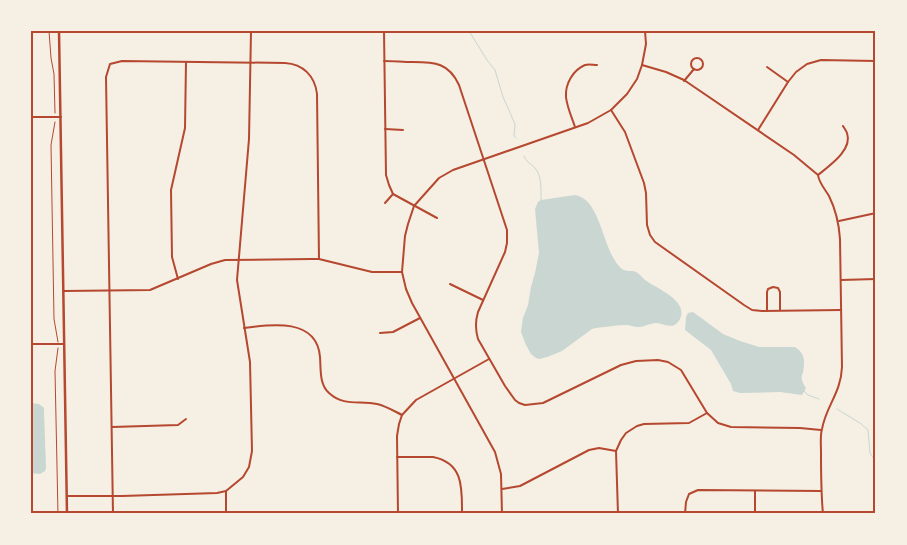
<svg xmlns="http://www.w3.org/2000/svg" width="907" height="545" font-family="'Space Grotesk',sans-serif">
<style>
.water{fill:#c9d6d2}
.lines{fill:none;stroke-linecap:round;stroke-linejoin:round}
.stream{stroke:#c9d6d2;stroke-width:1}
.path{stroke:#b5482f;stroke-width:1}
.minor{stroke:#b5482f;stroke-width:2}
.tertiary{stroke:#b5482f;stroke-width:2.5}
.neatline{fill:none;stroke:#b5482f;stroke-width:2}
</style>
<rect width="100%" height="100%" fill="#f6efe4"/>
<!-- water -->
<g class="water">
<path d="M 575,195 C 602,199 602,253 622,269 C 626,272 632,270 636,272 C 640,274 644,280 648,282 C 660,290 692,303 678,322 C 672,330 664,323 656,323 C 650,323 644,327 638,327 C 634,327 630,325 626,325 C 616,325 606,327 596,328 L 592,329 L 562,351 L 547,357 L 539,359 L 536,358 L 531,354 L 526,345 L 521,332 L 523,318 L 528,305 L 531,287 L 535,273 L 539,253 L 535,209 L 538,202 L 541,200 Z"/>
<path d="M 693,312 L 723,334 L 740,341 L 759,347 L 795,347 C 805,354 805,360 803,372 C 802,375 801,377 802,380 C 802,381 805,387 806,388 L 802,395 L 780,392 L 740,393 L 733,391 L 731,384 L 711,350 L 685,330 L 686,317 L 688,313 Z"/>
<polygon points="31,403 39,404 44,408 44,412 46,468 45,471 40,474 31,473"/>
</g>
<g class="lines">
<!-- stream -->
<g class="stream">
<polyline points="469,31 487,60 495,70 503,97 515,124 514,136 516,138"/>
<path d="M 524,156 C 526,162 530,163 535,168 C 542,176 541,189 541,200"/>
<polyline points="804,391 808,395 819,399"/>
<polyline points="837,409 860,423 868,430 870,453 876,462"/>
</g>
<!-- path -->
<g class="path">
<polyline points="49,31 51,58 54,74 55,113"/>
<polyline points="55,122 51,145 54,319 58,342"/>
<polyline points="58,348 55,371 58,514"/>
</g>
<!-- minor -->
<g class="minor">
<polyline points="384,31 386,175 389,185 393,194 385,203"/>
<circle cx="697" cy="64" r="6"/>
<path d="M 384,61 C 394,61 403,62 413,62 C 435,62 449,63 459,85 L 507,230 L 507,243 L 505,252 L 478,312 C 475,322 475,329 478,339 L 505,386 L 515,400 L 519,403 L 525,405 L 543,403 L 621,365 L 636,361 L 658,360 L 668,362 L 681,370 L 707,413 L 718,423 L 731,427 L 800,428 L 821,430"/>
<path d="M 642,65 L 666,72 L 684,80 L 794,155 L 818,175 C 819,183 825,189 829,196 C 836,210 839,224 840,239 L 842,367 C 841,393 826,406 822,429 C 820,436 821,444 821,452 C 821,473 821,493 823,514"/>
<polyline points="767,67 788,82"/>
<polyline points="684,81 694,69"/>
<polyline points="611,110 625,132 644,183 646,193 647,225 650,235 655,242 744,305 752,310 762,311 841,310"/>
<polyline points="31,117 61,117"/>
<path d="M 575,127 C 572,118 567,107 566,97 C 565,84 573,70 585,65 C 589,64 593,65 597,65"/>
<polyline points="385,129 403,130"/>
<polyline points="758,130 788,82 796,72 807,64 821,60 876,61"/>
<path d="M 818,175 C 829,166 853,150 847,133 C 846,130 844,128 843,126"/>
<polyline points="393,194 437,218"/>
<polyline points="839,221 876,213"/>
<polyline points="178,279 172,257 171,190 185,128 186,62"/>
<polyline points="841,280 876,279"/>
<polyline points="450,284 483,300"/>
<polyline points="64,291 150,290 211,264 225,260 311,259 319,259 372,272 402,272"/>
<polyline points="767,311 767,292 768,289 773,287 778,288 780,292 780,310"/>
<path d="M 244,328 C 272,324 317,318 320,357 C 321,369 319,384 329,393 C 344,407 360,400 377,404 C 386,406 394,411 402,415"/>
<polyline points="380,333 393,332 420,318"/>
<polyline points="31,344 64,344"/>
<polyline points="112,427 178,425 186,419"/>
<path d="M 397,457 L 433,457 C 464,463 462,489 462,514"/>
<polyline points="502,489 520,486 589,450 599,448 616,451"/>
<polyline points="226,491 226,514"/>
<polyline points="68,496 122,496 217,493 226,491 243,477 249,467 252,451 250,362 237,280 249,139 251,31"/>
<path d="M 113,514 L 106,77 L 110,64 L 122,61 L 285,63 C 303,64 315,76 317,94 L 319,259"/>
<polyline points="398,514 397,436 399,424 402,415 416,400 489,359"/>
<polyline points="502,514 501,474 495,452 412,303 406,289 402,272 405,236 408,224 414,206 439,178 453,170 588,123 611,110 627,94 637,79 642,65 646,44 645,31"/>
<polyline points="618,514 616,451 621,440 626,433 637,426 644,424 689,423 707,413"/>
<polyline points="685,514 686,502 689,494 698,490 821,491"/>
<polyline points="755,514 755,491"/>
</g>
<!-- tertiary -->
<polyline class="tertiary" points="59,31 67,514"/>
</g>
<!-- border -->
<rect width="907" height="545" fill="none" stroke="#f6efe4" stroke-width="65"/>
<rect x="32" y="32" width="842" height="480" class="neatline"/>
</svg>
